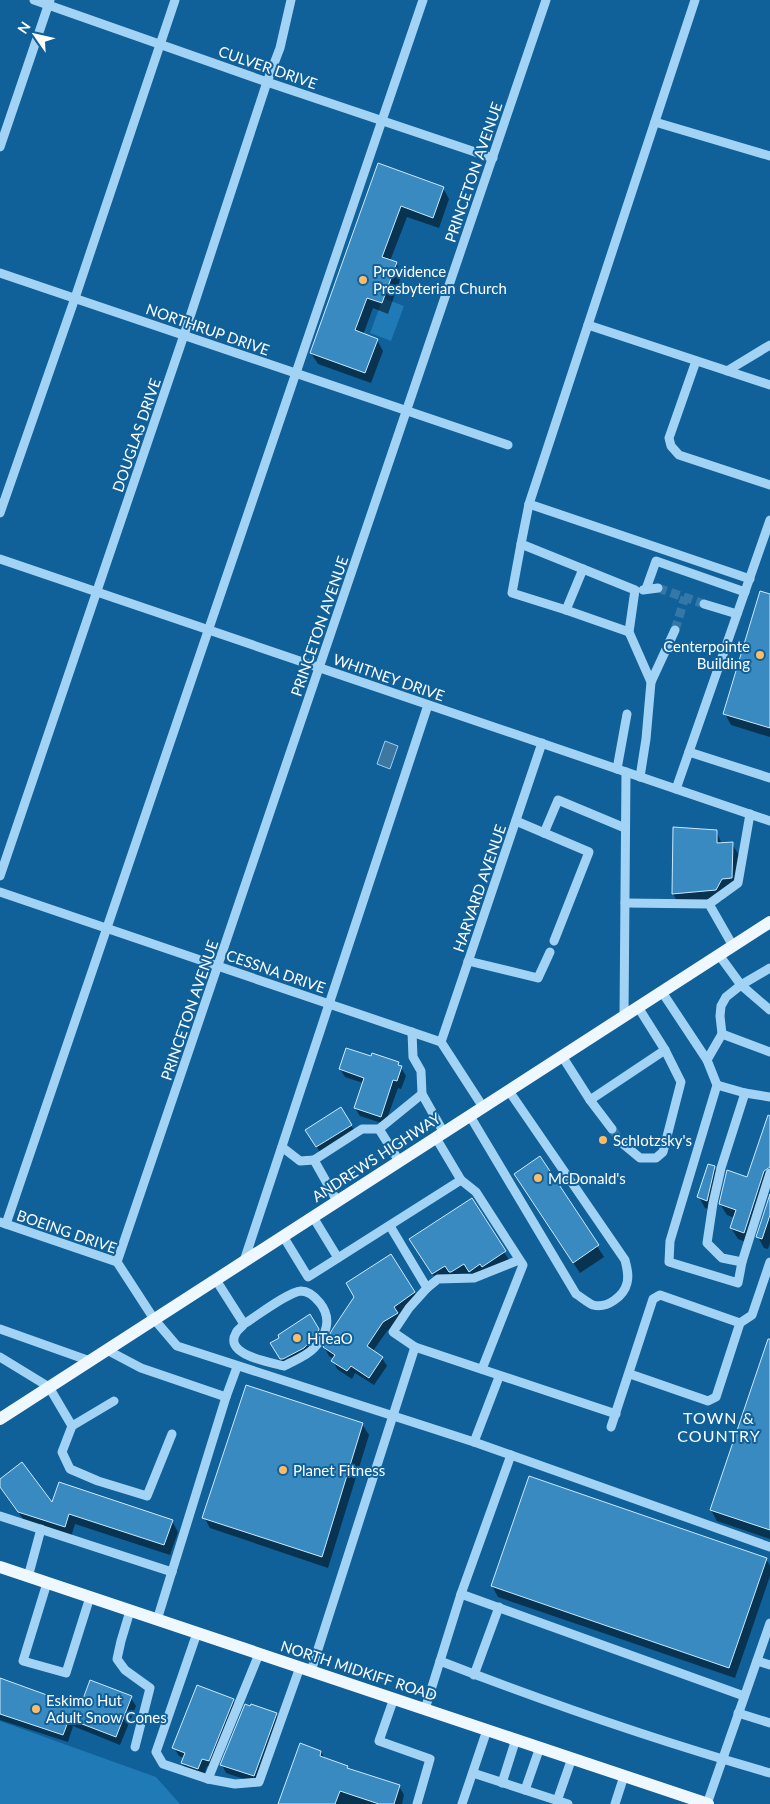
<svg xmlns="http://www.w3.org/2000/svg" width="770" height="1804" font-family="Lato,sans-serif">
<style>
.green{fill:#1f7ab6}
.water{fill:#3e779f;stroke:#93d1f8}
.shadow{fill:#0007}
.building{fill:#398ac1;stroke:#cae9fe}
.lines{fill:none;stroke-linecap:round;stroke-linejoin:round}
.minor-tunnel{stroke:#3478a8;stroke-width:9;stroke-dasharray:9 4.5;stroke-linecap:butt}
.minor{stroke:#a2d3f4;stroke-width:9}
.major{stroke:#eff8ff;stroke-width:12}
.poi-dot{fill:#ffbb65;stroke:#106099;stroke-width:2}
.labels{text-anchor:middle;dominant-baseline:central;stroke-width:4;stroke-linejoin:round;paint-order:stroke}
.street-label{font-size:15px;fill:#fff;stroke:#106099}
.poi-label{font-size:15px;fill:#fff;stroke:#106099;text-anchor:start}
.neighbourhood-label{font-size:16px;letter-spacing:1px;fill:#fff;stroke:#106099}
</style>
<rect width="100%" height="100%" fill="#106099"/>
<!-- green -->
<g class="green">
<polygon points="383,298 404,306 391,341 370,333"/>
<polygon points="0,1721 156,1777 180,1804 0,1804"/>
</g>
<!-- water -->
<polygon class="water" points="385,741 398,746 390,769 377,764"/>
<!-- shadow -->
<g class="shadow">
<polygon points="379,165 443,188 449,199 439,228 407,217 390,261 396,263 402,274 388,314 373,308 363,335 377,340 383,351 371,383 318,364 311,353"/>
<polygon points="770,596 770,737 731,725 725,714"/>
<polygon points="716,831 722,844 732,844 739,855 738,889 728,889 722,901 679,904 673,894"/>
<polygon points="372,1058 398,1063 406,1076 401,1089 398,1088 385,1124 360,1116 355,1108 363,1083 345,1077 340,1069"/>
<polygon points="340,1109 354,1130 320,1152 306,1130"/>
<polygon points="770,1120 770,1182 751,1244 738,1239 731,1228 735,1218 727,1215 720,1204 748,1179"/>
<polygon points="540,1158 604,1257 580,1273 522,1185"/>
<polygon points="714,1167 721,1178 713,1211 705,1208 699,1197"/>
<polygon points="770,1198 770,1243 768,1249 764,1248 758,1237"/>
<polygon points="471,1200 511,1263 489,1277 487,1274 471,1274 456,1283 452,1276 439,1284 417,1250"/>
<polygon points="414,1292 419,1300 398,1315 401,1321 387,1331 373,1351 382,1358 387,1366 374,1385 355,1373 352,1379 337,1369 333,1361 334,1359 329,1356 324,1347"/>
<polygon points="310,1316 323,1338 286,1367 272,1344"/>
<polygon points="770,1336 770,1539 717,1521 711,1510"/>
<polygon points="362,1424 369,1435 328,1568 210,1528 204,1517"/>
<polygon points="0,1481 52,1505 172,1521 178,1532 170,1555 75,1524 71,1537 26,1523 4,1493 0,1486"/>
<polygon points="766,1559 770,1566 770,1576 735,1678 498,1597 492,1586"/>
<polygon points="0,1680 81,1708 131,1698 136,1706 120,1745 73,1726 68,1742 0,1720"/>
<polygon points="233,1700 238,1709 213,1769 207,1766 203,1777 187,1771 182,1763 184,1758 179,1756 174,1748"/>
<polygon points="276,1714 280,1722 259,1784 226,1773 222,1765"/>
<polygon points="321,1752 325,1759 347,1767 349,1770 399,1786 404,1795 402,1804 279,1804"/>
</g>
<!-- building -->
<g class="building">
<polygon points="378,163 444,187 433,218 401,206 382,257 397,262 382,303 367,298 355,330 378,339 365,373 310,353"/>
<polygon points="760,591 770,594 770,728 723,714"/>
<polygon points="673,827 717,830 717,843 733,842 732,878 722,879 716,890 672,894"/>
<polygon points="346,1048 371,1056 372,1053 399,1062 398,1065 402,1066 397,1081 393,1080 381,1117 354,1108 364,1078 339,1069"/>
<polygon points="341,1107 352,1125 316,1147 305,1130"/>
<polygon points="768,1115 770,1116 770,1167 764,1171 744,1233 730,1228 736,1210 719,1204 727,1170 747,1177"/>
<polygon points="540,1156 599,1245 573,1263 514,1174"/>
<polygon points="708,1164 715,1166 707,1201 697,1197"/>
<polygon points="770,1194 770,1215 762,1239 756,1237"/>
<polygon points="472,1198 506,1251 482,1267 480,1264 469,1272 464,1264 451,1272 449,1272 445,1266 432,1274 409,1239"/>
<polygon points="391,1254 415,1292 394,1307 398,1313 383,1322 367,1346 383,1357 369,1378 351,1366 347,1371 331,1361 335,1355 323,1347 332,1330 354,1297 346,1283"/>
<polygon points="310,1314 319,1329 317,1334 304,1348 283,1359 280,1359 270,1343 279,1338 278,1335"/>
<polygon points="768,1339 770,1339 770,1530 710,1510"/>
<polygon points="246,1385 363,1423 322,1557 202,1518"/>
<polygon points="22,1462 52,1502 59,1482 173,1520 164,1545 69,1514 65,1527 18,1512 0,1487 0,1479"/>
<polygon points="529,1476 767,1558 729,1668 491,1586"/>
<polygon points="0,1678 80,1707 90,1680 132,1696 116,1737 69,1719 63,1735 0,1714"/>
<polygon points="197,1685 234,1699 209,1761 202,1759 198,1769 181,1763 185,1753 172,1748"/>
<polygon points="245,1704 250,1706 251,1704 277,1713 254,1776 220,1765"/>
<polygon points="300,1743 321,1751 320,1756 348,1766 347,1768 400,1785 394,1804 379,1804 340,1791 335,1804 278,1804"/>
</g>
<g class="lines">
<!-- minor-tunnel -->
<g class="minor-tunnel">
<polyline points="658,588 704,604"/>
<polyline points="675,630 685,597"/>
<polyline points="612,1129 622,1143"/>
</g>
<!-- minor -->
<g class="minor">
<polyline points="34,0 267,82 493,158"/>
<polyline points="695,0 529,504 750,579"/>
<polyline points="655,122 770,156"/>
<polyline points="0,147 50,0"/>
<polyline points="0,273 508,445"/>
<polyline points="588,325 770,385"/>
<polyline points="696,361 669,438 671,446 679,455 770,485"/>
<polyline points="727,371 770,345"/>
<polyline points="529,504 521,544 635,590 629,632 651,682 646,739 640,777"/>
<polyline points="0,513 75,298 175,0"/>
<polyline points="521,544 512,593 566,610"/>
<polyline points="0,559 770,821"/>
<polyline points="583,569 566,610 629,632"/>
<polyline points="646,589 656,561 745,592"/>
<polyline points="643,590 658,588"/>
<polyline points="704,604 737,614"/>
<polyline points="651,682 675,630"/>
<polyline points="689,752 770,778"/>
<polyline points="617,769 627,714"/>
<polyline points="676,789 770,520"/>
<polyline points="516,821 589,852 554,941"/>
<polyline points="544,833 558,800 625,828"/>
<polyline points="0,876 184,335 267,82 280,48 291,0"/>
<polyline points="0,892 441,1042 483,1107"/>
<polyline points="625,903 709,904 733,946"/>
<polyline points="709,904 738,883 750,814"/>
<polyline points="468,961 538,978 550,952"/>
<polyline points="770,968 741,985 770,1010"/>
<polyline points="662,992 707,1060 717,1085 670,1241 669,1262 738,1283 742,1262"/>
<polyline points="624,1016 626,772"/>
<polyline points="412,1032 413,1057 421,1071 422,1094 444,1133"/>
<polyline points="722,1034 770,1052"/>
<polyline points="441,1042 542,743"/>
<polyline points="562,1056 590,1100 665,1050 638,1007"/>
<polyline points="707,1060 722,1034 720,1016 721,1006 726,997 741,985 719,955"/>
<polyline points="717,1085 745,1093 770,1097"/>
<polyline points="745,1093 721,1168 713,1203 707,1243 722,1258 742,1262 770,1173"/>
<polyline points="590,1100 612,1129"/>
<path d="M 470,1116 L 576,1294 C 581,1297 588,1303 593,1305 C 607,1309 624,1296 627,1283 C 629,1275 627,1268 625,1260 L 509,1091"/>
<polyline points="379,1129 399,1161"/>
<polyline points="622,1143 640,1158 656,1158 663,1152 681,1082 665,1050"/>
<polyline points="282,1147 300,1161 314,1160"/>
<polyline points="461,1180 476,1192 523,1265 482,1369"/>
<polyline points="337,1201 314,1160 362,1129 379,1129 422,1094"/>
<polyline points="313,1217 338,1258"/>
<polyline points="0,1222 117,1262 154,1319 177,1346 474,1442 770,1547"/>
<polyline points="6,1224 423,0"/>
<polyline points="390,1226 427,1288 409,1308 393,1332 415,1347"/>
<polyline points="283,1236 308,1277 461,1180 436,1138"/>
<polyline points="244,1261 428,705"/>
<polyline points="117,1262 546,0"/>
<path d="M 216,1280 L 244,1324 C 257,1316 288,1292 301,1291 C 309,1291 316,1298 320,1303 C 332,1318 327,1335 314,1348 C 307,1356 293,1361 284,1366 C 270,1362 223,1355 236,1333 C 237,1330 242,1327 244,1324"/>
<polyline points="427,1288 438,1279 474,1278 519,1260"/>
<polyline points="0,1329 90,1361"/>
<polyline points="107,1350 141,1368 226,1397"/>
<polyline points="0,1357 49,1387 72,1426 114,1401"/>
<polyline points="630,1374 708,1401 716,1397 740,1323 752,1315 770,1262"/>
<polyline points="72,1426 62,1452 70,1469 98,1481 147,1496 172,1434"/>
<polyline points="611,1427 653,1299 660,1295 740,1323"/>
<polyline points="474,1442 499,1377"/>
<polyline points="511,1455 461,1594 744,1696"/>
<polyline points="0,1516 172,1572"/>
<polyline points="28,1577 41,1529"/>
<polyline points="47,1583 23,1661 66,1673 90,1597"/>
<polyline points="130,1611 121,1641 117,1659 125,1670 150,1688 135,1747"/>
<polyline points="157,1620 226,1397 237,1367"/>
<polyline points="197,1633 156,1752 163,1764 208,1779 235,1784 259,1782 300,1667"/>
<path d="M 440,1661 C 548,1703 658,1741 770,1773"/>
<polyline points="757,1661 770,1665"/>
<polyline points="311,1671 415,1347 616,1414"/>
<polyline points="474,1675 499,1607"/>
<polyline points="394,1698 379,1741 430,1759 417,1804"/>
<polyline points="425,1709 461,1594"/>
<polyline points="738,1713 770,1723"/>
<polyline points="473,1773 568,1804"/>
<polyline points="208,1779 259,1654"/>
<polyline points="502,1783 516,1739"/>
<polyline points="525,1790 540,1747"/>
<polyline points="557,1801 572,1758"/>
<polyline points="462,1804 487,1730"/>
<polyline points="615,1804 624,1776"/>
<polyline points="707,1804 770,1623"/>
</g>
<!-- major -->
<g class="major">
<polyline points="0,1419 770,922"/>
<polyline points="0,1567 708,1804"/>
</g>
</g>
<!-- markers -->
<g class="poi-dot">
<circle cx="363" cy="280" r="5"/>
<circle cx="760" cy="655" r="5"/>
<circle cx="603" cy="1140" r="5"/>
<circle cx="538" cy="1178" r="5"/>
<circle cx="297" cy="1338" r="5"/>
<circle cx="283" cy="1470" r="5"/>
<circle cx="36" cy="1709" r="5"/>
</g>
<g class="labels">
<!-- street labels -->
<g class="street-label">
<text transform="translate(268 67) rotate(19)">CULVER DRIVE</text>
<text transform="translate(473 172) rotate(-71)">PRINCETON AVENUE</text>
<text transform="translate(208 329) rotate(19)">NORTHRUP DRIVE</text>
<text transform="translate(136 435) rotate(-71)">DOUGLAS DRIVE</text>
<text transform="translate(319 626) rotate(-71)">PRINCETON AVENUE</text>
<text transform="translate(389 677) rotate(19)">WHITNEY DRIVE</text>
<text transform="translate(479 888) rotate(-71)">HARVARD AVENUE</text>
<text transform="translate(276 971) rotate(19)">CESSNA DRIVE</text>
<text transform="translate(189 1010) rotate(-71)">PRINCETON AVENUE</text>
<text transform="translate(376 1157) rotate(-33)">ANDREWS HIGHWAY</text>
<text transform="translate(67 1231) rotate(19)">BOEING DRIVE</text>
<text transform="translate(359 1670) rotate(18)">NORTH MIDKIFF ROAD</text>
</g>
<!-- poi labels -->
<g class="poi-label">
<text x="373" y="271">Providence<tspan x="373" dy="17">Presbyterian Church</tspan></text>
<text x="750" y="646" text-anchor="end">Centerpointe<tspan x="750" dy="17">Building</tspan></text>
<text x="613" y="1140">Schlotzsky's</text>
<text x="548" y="1178">McDonald's</text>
<text x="307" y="1338">HTeaO</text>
<text x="293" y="1470">Planet Fitness</text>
<text x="46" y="1700">Eskimo Hut<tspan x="46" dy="17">Adult Snow Cones</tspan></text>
</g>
<!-- neighbourhood labels -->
<g class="neighbourhood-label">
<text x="719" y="1417">TOWN &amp;<tspan x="719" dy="18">COUNTRY</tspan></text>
</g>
</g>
<!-- north arrow -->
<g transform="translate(35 35) rotate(304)" stroke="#106099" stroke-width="4" paint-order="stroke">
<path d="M0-4L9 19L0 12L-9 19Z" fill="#ffffff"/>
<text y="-8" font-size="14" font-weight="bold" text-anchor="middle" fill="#ffffff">N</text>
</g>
</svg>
